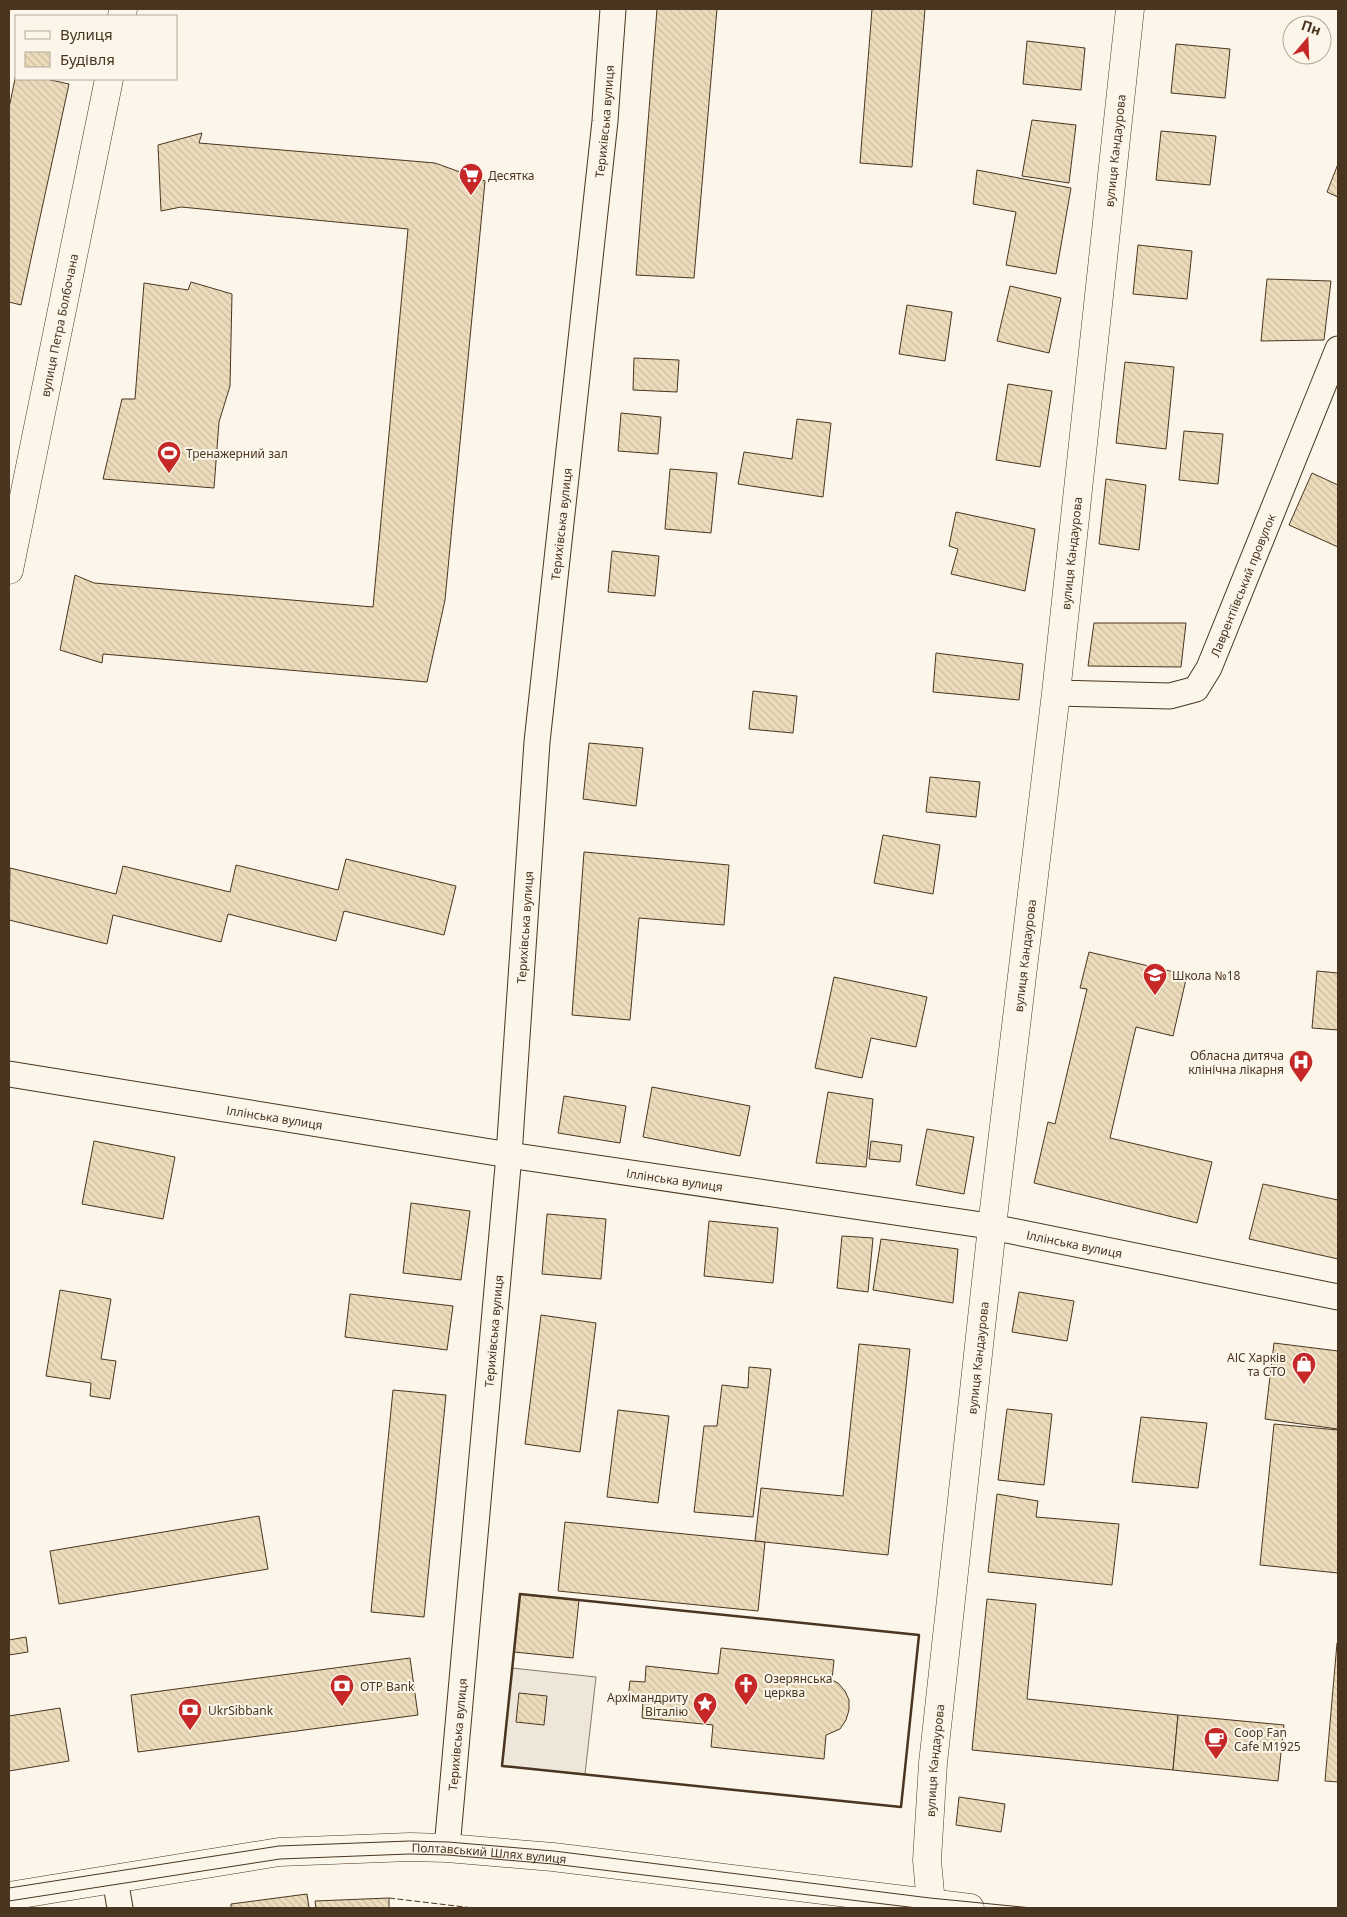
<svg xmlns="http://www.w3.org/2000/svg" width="1347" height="1917" font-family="'Noto Sans',sans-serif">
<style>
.grass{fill:#ede6d9;stroke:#887966}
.building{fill:url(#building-back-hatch);stroke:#4a3520}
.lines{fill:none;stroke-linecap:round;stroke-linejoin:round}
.minor-casing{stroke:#4a3520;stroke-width:27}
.tertiary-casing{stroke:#4a3520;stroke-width:29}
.primary-casing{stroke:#4a3520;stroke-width:29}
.minor{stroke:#fbf6e9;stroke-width:25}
.tertiary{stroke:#fbf6e9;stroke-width:28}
.primary{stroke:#fbf6e9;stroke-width:28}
.tram{stroke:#4a3520;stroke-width:1}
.fence{stroke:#4a3520;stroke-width:1;stroke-dasharray:6 2.5;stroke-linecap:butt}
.wall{stroke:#4a3520;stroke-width:2.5}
.labels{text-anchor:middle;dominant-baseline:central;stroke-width:4;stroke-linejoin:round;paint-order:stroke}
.street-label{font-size:12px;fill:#4a3520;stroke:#fbf6e9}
.poi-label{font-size:12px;fill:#4a3520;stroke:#fbf6e9;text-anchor:start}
</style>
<defs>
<pattern id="building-back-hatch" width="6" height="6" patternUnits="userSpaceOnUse" patternTransform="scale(1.25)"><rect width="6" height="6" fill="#ecdcbc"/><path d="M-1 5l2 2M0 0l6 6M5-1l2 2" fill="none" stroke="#ccbda1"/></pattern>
</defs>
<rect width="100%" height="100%" fill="#fbf6e9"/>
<!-- grass -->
<polygon class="grass" points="512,1668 596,1677 585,1774 502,1766"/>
<!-- building -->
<g class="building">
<polygon points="657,9 717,9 694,278 636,275"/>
<polygon points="872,9 925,9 912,167 860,163"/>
<polygon points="1027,41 1085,48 1081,90 1023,84"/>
<polygon points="1176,44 1230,49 1225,98 1171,93"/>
<polygon points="16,74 16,79 46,79 69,84 21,305 9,302 9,108"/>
<polygon points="1032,120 1076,125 1069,183 1022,176"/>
<polygon points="1161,131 1216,136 1210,185 1156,180"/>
<polygon points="202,133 199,143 435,163 485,181 445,600 427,682 103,654 102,663 60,650 75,575 94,583 373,607 408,229 181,207 161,211 158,145"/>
<polygon points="1338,164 1338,197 1327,192"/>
<polygon points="977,170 1071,188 1056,274 1006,265 1016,212 973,204"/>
<polygon points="1138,245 1192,251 1187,299 1133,294"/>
<polygon points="1267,279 1331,281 1324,340 1261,341"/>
<polygon points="191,282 232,294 230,386 219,422 214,488 103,479 122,399 135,399 144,283 188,290"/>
<polygon points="1010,286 1061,298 1049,353 997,341"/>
<polygon points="907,305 952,312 945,361 899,354"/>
<polygon points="634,358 679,360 677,392 633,390"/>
<polygon points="1125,362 1174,367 1166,449 1116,443"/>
<polygon points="1008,384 1052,391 1040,467 996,460"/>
<polygon points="621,413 661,417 658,454 618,451"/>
<polygon points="797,419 831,423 823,497 738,484 744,452 792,459"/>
<polygon points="1184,431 1223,434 1218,484 1179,480"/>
<polygon points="670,469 717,473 711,533 665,529"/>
<polygon points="1312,473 1338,485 1338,547 1289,525"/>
<polygon points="1106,479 1146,485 1139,550 1099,544"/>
<polygon points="956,512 1035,529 1025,591 951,574 958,549 949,546"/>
<polygon points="612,551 659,556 655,596 608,592"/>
<polygon points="1094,623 1186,623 1181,667 1088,666"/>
<polygon points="936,653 1023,664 1019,700 933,692"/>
<polygon points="753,691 797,696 793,733 749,729"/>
<polygon points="589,743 643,748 636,806 583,799"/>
<polygon points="930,777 980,782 976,817 926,812"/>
<polygon points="883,835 940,845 933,894 874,883"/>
<polygon points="584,852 729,865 724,925 639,918 630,1020 572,1015"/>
<polygon points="346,859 456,886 444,935 344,911 336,941 228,914 221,942 113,915 107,944 9,920 10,868 116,894 123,866 230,892 236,865 338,890"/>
<polygon points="1089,952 1187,975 1173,1036 1136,1027 1110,1138 1212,1162 1197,1223 1034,1183 1048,1122 1055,1124 1087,989 1080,988"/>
<polygon points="1317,971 1338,973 1338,1030 1312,1028"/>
<polygon points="834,977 927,997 916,1047 871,1038 862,1078 815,1068"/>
<polygon points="652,1087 750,1106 740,1156 643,1137"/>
<polygon points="828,1092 873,1099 866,1167 816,1163"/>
<polygon points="564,1096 626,1106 620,1143 558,1133"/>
<polygon points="927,1129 974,1137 964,1194 916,1185"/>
<polygon points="94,1141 175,1157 163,1219 82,1204"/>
<polygon points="871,1141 902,1145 900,1162 869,1159"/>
<polygon points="1263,1184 1338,1200 1338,1259 1249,1239"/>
<polygon points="411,1203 470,1211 461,1280 403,1273"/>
<polygon points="547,1214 606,1219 601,1279 542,1274"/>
<polygon points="709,1221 778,1228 773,1283 704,1276"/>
<polygon points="842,1236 873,1238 868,1292 837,1288"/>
<polygon points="881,1239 958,1249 953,1303 873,1290"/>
<polygon points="60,1290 111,1299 101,1359 116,1361 110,1399 90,1396 91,1383 46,1376"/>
<polygon points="1019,1292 1074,1301 1067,1341 1012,1332"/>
<polygon points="350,1294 453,1306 447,1350 345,1337"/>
<polygon points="541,1315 596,1323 580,1452 525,1444"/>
<polygon points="1274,1343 1338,1351 1338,1429 1265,1419"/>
<polygon points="859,1344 910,1349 888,1555 755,1541 761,1488 843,1496"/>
<polygon points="749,1367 771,1369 753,1517 694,1512 704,1426 717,1426 722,1385 748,1388"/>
<polygon points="393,1390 446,1395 424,1617 371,1612"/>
<polygon points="1007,1409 1052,1414 1044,1485 998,1480"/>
<polygon points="618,1410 669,1416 658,1503 607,1497"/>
<polygon points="1141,1417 1207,1423 1198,1488 1132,1482"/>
<polygon points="1274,1424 1338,1430 1338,1573 1260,1565"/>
<polygon points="997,1494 1038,1501 1036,1517 1119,1524 1112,1585 988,1572"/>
<polygon points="259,1516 268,1569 59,1604 50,1551"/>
<polygon points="565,1522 765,1542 758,1611 558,1591"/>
<polygon points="520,1594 579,1600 573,1658 514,1652"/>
<polygon points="987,1599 1036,1604 1027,1699 1178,1715 1173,1770 972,1750"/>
<polygon points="26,1637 28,1652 9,1655 9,1640"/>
<polygon points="1337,1643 1338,1643 1338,1782 1325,1781"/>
<polygon points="721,1648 834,1660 832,1680 838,1683 845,1691 849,1700 849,1710 846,1720 840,1729 826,1735 824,1759 711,1747 713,1725 642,1718 643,1701 628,1699 630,1681 645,1682 646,1666 718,1674"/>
<polygon points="410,1658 418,1715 138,1752 131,1695"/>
<polygon points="519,1693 547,1696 544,1725 516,1722"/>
<polygon points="60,1708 69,1761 9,1771 9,1716"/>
<polygon points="1178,1715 1284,1725 1278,1781 1173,1770"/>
<polygon points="959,1797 1005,1804 1001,1832 956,1825"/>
<polygon points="307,1894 309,1908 231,1908 231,1904"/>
<polygon points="389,1898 389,1908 316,1908 315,1901"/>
</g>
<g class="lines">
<defs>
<g id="minor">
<path id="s1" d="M 1056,693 L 1170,696 L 1196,689 L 1209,668 L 1338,349"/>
<path id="s2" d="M 9,1074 L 509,1155 L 982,1225 L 1338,1297"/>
<path id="s3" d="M 447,1848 L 509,1155 L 537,742 L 605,121 L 613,9"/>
<polyline points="115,1879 120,1908"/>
</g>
<g id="tertiary">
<polyline points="122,16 123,9"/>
<path id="s4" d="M 9,570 L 109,79"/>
<path id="s5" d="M 931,1904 L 927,1860 L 933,1763 L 994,1209 L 1056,693 L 1130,9"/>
</g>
<g id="primary">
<path id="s6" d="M 9,1896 L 279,1852 L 410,1847 L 447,1848 L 553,1857 L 970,1908"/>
</g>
</defs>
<!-- minor casing -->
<use href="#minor" class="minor-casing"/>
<!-- tertiary casing -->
<use href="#tertiary" class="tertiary-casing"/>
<!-- primary casing -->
<use href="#primary" class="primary-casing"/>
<!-- minor -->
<use href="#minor" class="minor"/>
<!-- tertiary -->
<use href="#tertiary" class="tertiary"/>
<!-- primary -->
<use href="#primary" class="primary"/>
<!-- tram -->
<g class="tram">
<polyline points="9,1888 279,1846 410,1841 448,1842 554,1851 930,1898 1032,1908"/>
<polyline points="9,1901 280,1859 409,1854 447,1855 553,1864 917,1908"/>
</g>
<!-- fence -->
<polyline class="fence" points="389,1898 473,1908"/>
<!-- wall -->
<polygon class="wall" points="520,1594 919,1635 901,1807 502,1766"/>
</g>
<!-- icons -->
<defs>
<symbol id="supermarket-pin" viewBox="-11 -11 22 30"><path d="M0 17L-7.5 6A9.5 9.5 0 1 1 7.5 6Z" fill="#c62828" stroke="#fbf6e9"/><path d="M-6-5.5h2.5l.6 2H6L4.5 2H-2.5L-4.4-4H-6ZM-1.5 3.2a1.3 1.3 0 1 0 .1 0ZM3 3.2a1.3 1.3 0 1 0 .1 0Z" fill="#fff"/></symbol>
<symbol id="stadium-pin" viewBox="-11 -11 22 30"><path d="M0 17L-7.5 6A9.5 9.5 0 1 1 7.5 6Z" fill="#c62828" stroke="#fbf6e9"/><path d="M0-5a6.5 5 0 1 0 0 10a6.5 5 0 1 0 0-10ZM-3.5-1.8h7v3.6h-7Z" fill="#fff"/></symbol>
<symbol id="school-pin" viewBox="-11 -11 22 30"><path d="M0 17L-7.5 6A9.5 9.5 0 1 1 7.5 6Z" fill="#c62828" stroke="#fbf6e9"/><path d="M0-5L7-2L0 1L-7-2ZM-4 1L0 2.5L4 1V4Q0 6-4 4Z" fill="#fff"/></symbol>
<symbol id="hospital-pin" viewBox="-11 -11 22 30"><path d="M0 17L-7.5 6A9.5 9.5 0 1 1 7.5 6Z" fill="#c62828" stroke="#fbf6e9"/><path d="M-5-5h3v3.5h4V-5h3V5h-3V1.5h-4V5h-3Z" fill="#fff"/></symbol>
<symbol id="shop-pin" viewBox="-11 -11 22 30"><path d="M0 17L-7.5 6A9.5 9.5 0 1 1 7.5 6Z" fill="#c62828" stroke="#fbf6e9"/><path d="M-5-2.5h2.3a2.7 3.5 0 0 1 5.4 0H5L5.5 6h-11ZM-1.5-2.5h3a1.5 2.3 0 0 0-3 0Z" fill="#fff"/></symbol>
<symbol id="church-pin" viewBox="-11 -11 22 30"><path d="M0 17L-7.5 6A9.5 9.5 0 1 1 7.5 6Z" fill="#c62828" stroke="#fbf6e9"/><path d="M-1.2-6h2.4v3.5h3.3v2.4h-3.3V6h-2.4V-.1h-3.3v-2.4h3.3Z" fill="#fff"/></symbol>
<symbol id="bank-pin" viewBox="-11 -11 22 30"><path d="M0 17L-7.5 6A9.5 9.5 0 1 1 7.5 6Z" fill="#c62828" stroke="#fbf6e9"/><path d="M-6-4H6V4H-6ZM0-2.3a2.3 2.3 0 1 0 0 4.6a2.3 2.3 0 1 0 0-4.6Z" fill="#fff"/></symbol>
<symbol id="sight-pin" viewBox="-11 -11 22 30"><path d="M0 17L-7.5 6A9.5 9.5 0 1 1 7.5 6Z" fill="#c62828" stroke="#fbf6e9"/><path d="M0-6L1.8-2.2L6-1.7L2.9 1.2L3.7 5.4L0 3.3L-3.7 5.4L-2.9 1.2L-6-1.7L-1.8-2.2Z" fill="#fff"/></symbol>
<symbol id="cafe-pin" viewBox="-11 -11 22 30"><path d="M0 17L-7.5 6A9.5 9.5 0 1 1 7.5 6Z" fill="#c62828" stroke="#fbf6e9"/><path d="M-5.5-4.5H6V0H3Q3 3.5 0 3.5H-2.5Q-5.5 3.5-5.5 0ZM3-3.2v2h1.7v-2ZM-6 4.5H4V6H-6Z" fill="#fff"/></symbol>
</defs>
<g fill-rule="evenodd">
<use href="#supermarket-pin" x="457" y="161" width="28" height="38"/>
<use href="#stadium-pin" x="155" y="439" width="28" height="38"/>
<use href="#school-pin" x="1141" y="961" width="28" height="38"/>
<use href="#hospital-pin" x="1287" y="1048" width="28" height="38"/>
<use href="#shop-pin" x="1290" y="1350" width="28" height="38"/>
<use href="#church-pin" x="732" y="1671" width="28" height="38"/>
<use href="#bank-pin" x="328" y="1672" width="28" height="38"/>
<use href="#sight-pin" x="691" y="1690" width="28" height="38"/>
<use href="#bank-pin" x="176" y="1696" width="28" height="38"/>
<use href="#cafe-pin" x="1202" y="1725" width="28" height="38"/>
</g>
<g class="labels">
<!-- street labels -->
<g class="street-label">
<text stroke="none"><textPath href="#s3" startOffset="1734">Терихівська вулиця</textPath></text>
<text stroke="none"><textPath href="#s5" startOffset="1764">вулиця Кандаурова</textPath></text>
<text stroke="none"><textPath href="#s4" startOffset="250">вулиця Петра Болбочана</textPath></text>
<text stroke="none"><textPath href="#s3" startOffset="1329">Терихівська вулиця</textPath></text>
<text stroke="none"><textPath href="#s5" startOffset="1359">вулиця Кандаурова</textPath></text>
<text stroke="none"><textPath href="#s1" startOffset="255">Лаврентіївський провулок</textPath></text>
<text stroke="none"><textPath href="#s3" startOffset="924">Терихівська вулиця</textPath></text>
<text stroke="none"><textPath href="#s5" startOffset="954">вулиця Кандаурова</textPath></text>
<text stroke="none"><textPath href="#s2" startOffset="269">Іллінська вулиця</textPath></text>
<text stroke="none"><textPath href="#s2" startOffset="674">Іллінська вулиця</textPath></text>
<text stroke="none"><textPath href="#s2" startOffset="1079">Іллінська вулиця</textPath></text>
<text stroke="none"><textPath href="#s3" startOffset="519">Терихівська вулиця</textPath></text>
<text stroke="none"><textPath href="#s5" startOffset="549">вулиця Кандаурова</textPath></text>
<text stroke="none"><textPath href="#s3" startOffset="114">Терихівська вулиця</textPath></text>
<text stroke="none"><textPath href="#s5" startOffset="144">вулиця Кандаурова</textPath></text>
<text stroke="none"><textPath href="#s6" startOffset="484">Полтавський Шлях вулиця</textPath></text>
</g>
<!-- poi labels -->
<g class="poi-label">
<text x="488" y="175">Десятка</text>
<text x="186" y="453">Тренажерний зал</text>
<text x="1172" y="975">Школа №18</text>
<text x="1284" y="1055" text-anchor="end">Обласна дитяча<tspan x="1284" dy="14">клінічна лікарня</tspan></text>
<text x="1286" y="1357" text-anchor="end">АІС Харків<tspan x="1286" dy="14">та СТО</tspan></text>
<text x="764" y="1678">Озерянська<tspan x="764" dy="14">церква</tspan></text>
<text x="360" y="1686">OTP Bank</text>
<text x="688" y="1697" text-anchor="end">Архімандриту<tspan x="688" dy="14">Віталію</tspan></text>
<text x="208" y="1710">UkrSibbank</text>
<text x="1234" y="1732">Coop Fan<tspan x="1234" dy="14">Cafe M1925</tspan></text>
</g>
</g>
<!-- border -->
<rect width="1347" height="1917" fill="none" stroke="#4a3520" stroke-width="20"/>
<!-- legend -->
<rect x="15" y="15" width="162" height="65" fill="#fbf6e9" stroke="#b4a999"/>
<rect x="25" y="31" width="25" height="8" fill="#fbf6e9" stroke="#b4a999"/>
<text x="60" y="40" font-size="15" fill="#4a3520">Вулиця</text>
<rect x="25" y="52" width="25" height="15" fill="url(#building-back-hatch)" stroke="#b4a999"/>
<text x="60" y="65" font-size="15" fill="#4a3520">Будівля</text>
<!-- north arrow -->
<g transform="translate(1307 40) rotate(19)"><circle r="24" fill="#fbf6e9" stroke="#b4a999"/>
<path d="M0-4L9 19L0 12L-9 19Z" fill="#c62828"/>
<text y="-8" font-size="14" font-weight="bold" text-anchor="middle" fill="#4a3520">Пн</text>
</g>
</svg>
